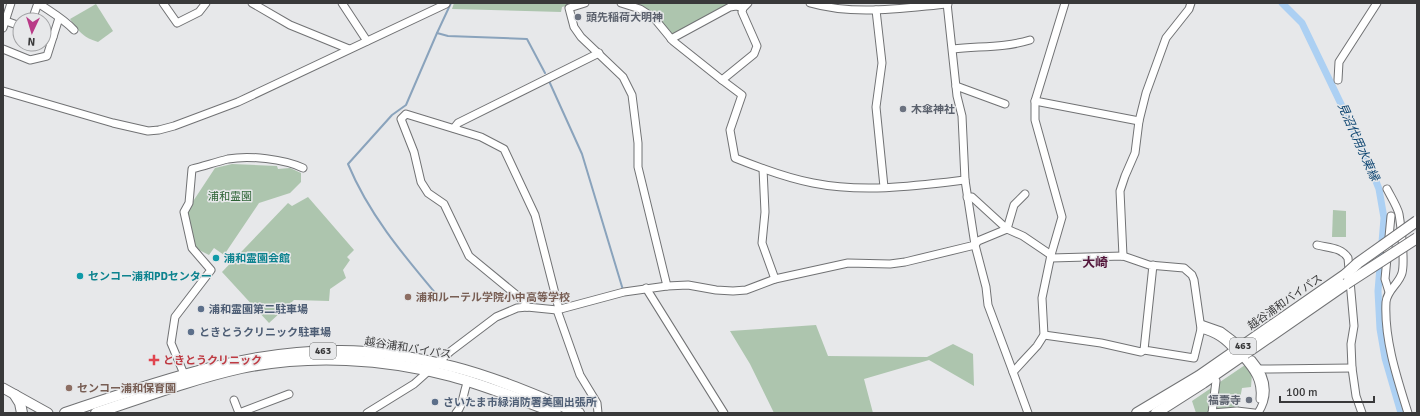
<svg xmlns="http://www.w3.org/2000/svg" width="1420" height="416" font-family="Signika,'Noto Sans JP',sans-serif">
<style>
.green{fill:#adc5ae}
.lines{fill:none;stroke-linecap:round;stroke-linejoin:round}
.stream{stroke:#8aa3bc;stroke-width:2}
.canal{stroke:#acd0f3;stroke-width:7}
.minor-casing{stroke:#717274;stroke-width:9}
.major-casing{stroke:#717274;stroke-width:11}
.highway-casing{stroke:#717274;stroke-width:12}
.minor{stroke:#fff;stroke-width:7}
.major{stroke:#fff;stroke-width:9}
.highway{stroke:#fff;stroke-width:10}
.highway-bridge-casing{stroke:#717274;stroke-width:12;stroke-linecap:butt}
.highway-bridge{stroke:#fff;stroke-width:10}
.worship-dot{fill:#6b7280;stroke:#e7e8ea;stroke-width:1.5}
.culture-dot{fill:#0f9aa8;stroke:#e7e8ea;stroke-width:1.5}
.education-dot{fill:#8d6e63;stroke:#e7e8ea;stroke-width:1.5}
.service-dot{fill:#5c6f8a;stroke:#e7e8ea;stroke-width:1.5}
.health-dot{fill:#e0444e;stroke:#e7e8ea;stroke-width:1.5}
.labels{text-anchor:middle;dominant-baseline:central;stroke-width:3;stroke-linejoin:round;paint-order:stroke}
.shield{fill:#e7e8ea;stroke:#6d6e6f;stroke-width:1}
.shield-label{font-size:10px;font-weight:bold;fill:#39393a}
.worship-label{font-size:11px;font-weight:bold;fill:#5b616d;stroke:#e7e8ea;text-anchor:start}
.park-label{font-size:11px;fill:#2d6335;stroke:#e7e8ea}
.culture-label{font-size:11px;font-weight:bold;fill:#0d838f;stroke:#e7e8ea;text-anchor:start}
.education-label{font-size:11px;font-weight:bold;fill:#785e54;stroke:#e7e8ea;text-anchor:start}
.street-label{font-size:11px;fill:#39393a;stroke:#e7e8ea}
.service-label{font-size:11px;font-weight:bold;fill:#4e5e75;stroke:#e7e8ea;text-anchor:start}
.health-label{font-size:11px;font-weight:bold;fill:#be3a42;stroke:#e7e8ea;text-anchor:start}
.water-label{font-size:12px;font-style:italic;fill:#0e4672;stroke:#e7e8ea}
.quarter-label{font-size:13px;font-weight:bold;fill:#53163b;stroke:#e7e8ea}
</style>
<rect width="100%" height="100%" fill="#e7e8ea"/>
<!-- green -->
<g class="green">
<polygon points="454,3 576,3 562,7 561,12 452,9"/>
<polygon points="628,3 736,3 675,35 670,34"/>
<path d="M 96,4 L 113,31 L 98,42 C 84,38 78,31 70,19 Z"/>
<polygon points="232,164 277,166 278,169 290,168 301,173 301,182 290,193 259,203 224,255 214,248 209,255 195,248 186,212 215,168"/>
<polygon points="308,197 354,250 347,257 350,260 343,270 346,278 330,289 329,301 294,300 269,323 222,272 288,203 292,206"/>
<polygon points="1333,210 1346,211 1346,237 1332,237"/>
<polygon points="816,325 828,356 927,357 953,344 973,354 974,386 929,360 864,379 873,413 774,413 750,364 730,331"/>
<polygon points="1245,365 1252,374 1251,387 1242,388 1238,410 1214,410 1207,413 1196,413 1192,401"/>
</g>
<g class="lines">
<!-- stream -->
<g class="stream">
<polyline points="451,3 437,33 448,36 527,39 545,73"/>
<path d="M 437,33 L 406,105 L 392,115 L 348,164 C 370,217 406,258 442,301"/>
<polyline points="549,81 582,154 623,290"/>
<polyline points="117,127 150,134"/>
</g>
<!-- canal -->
<polyline class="canal" points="1282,3 1302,23 1366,156 1379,189 1384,218 1378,291 1380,329 1385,358 1401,413"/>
<defs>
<g id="minor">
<path d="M 38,3 C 51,12 64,19 74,30"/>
<polyline points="163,3 177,23 199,12 206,3"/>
<polyline points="252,3 290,25 349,49"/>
<polyline points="342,3 367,41"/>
<polyline points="585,3 569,8 574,27 581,37 623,77 632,95 638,143 638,167 667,286"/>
<polyline points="621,3 640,9 654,18 673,41 722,80"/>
<path d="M 748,3 L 743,8 L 742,12 L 757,46 L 754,54 L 722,80 L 742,95 L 730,130 L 735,158 C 760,168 786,178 813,183 C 863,193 915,186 965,180"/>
<path d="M 810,3 C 855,16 902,8 948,4"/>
<polyline points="947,3 957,96 962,116 965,180 975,245 986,287 988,305 1013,372"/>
<polyline points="876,10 882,63 876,107 884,187"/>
<polyline points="3,20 20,26"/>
<polyline points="32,20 38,3"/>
<polyline points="3,28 11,3"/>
<polyline points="44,34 53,37"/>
<polyline points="671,39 730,7 736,6 743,8"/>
<polyline points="3,49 30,60 47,56 59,18"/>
<path d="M 953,49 C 979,46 1004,48 1030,40"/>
<polyline points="1338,80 1339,62 1377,3"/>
<polyline points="956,86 1005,104"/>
<polyline points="3,91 113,123 148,131 159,130 174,126 238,102 446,4"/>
<polyline points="1035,101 1139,121"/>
<polyline points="454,128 458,123 599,53"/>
<polyline points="763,169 765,212 762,243 775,279"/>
<path d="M 1387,189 C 1391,197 1397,206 1399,214 C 1401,226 1405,262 1402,273 C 1399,284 1387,290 1386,302 C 1384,339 1397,378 1408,413"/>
<polyline points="967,197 972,197 1007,229 1014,205 1025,194"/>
<path d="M 1317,245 C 1328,248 1341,247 1348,258 L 1354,326 L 1351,344 L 1352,368 L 1356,396 L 1362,413"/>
<polyline points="1123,256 1120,191 1125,176 1135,153 1139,121 1146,93 1166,38 1189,9 1191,3"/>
<polyline points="1051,258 1123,256 1149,265 1184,268 1192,275 1194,280 1201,329 1194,358 1144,350 1153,265"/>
<polyline points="646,288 724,413"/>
<polyline points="1389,292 1385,279 1391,216"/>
<polyline points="527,307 525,302 469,256 444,204 428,193 421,182 414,152 401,119 406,114 481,137 504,149 535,215 559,309"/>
<polyline points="557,310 580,375 597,403 598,413"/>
<polyline points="1201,324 1221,331 1233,340"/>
<path d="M 1201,329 C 1216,333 1225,339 1235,351"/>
<polyline points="1044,335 1101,343 1141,352 1144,350"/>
<path d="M 1242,356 C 1254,370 1262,380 1260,399"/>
<path d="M 1252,360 C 1266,376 1270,394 1258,413"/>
<polyline points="1261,369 1352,368"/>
<path d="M 184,374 L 171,343 L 175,317 L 211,270 L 192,248 L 184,212 L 189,203 L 192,169 C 204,166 216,162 228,159 C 249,155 284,159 303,168"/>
<polyline points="234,400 239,413"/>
<polyline points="239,413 289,394"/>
<polyline points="367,413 414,384 451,351 496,317 517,308 527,307 557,310 624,292 667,286 688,285 716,290 733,291 746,290 775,279 848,263 890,264 905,262 975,245 978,241 1007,229 1023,236 1051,255"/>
<path d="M 456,413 C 464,405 463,391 468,381"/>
<polyline points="1028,413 1013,372 1037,346 1044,335 1042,298 1051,255 1062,217 1035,120 1035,101 1065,3"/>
<polyline points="1212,413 1237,411 1254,413"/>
<polyline points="1212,413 1216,381"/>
</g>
<polyline id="major" points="3,388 48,413"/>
<g id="highway">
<polyline points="15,395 20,403 22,413"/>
<path d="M 65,413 C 154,383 245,350 341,351 C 379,351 418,358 454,367 C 497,378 539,397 579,413"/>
<path d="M 96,413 C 144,397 192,379 241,368 C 309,354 384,358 451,376 C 487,386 522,400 556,413"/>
<polyline points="1137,413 1199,376 1346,274"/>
<polyline points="1156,413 1203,383 1346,284"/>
</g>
</defs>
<!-- minor casing -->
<use href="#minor" class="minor-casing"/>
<!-- major casing -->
<use href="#major" class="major-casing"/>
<!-- highway casing -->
<use href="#highway" class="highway-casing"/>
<!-- minor -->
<use href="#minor" class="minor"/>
<!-- major -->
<use href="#major" class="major"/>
<!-- highway -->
<use href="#highway" class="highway"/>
<defs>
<g id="highway-bridge">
<polyline points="1346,274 1358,263 1417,221"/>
<polyline points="1346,284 1417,238"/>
</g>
</defs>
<!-- highway-bridge casing -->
<use href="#highway-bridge" class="highway-bridge-casing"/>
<!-- highway-bridge -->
<use href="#highway-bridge" class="highway-bridge"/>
</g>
<!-- markers -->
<g class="worship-dot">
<circle cx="578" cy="17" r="4"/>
<circle cx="903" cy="109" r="4"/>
<circle cx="1249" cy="400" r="4"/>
</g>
<g class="culture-dot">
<circle cx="216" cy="258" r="4"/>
<circle cx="80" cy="276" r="4"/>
</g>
<g class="education-dot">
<circle cx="408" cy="297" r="4"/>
<circle cx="69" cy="388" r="4"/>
</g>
<g class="service-dot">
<circle cx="201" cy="309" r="4"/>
<circle cx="191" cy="332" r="4"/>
<circle cx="435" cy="402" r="4"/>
</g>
<path class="health-dot" d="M152 354h4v4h4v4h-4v4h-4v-4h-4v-4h4z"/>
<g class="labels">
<!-- shield labels -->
<g class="shield">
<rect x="1230" y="338" width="26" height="16" rx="3"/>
<rect x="310" y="343" width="26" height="16" rx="3"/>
</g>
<g class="shield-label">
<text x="1243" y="346">463</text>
<text x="323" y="351">463</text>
</g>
<!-- worship labels -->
<g class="worship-label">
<text x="586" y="17">頭先稲荷大明神</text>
<text x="911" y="109">木傘神社</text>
<text x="1241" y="400" text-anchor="end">福壽寺</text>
</g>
<!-- park labels -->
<g class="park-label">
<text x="230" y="196">浦和霊園</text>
</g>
<!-- culture labels -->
<g class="culture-label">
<text x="224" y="258">浦和霊園会館</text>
<text x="88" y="276">センコー浦和PDセンター</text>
</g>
<!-- education labels -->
<g class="education-label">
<text x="416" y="297">浦和ルーテル学院小中高等学校</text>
<text x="77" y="388">センコー浦和保育園</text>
</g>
<!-- street labels -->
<g class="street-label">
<text transform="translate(1285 302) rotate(-35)">越谷浦和バイパス</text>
<text transform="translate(408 348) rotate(9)">越谷浦和バイパス</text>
</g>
<!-- service labels -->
<g class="service-label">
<text x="209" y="309">浦和霊園第二駐車場</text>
<text x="199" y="332">ときとうクリニック駐車場</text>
<text x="443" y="402">さいたま市緑消防署美園出張所</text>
</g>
<!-- health labels -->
<g class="health-label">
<text x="163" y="360">ときとうクリニック</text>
</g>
<!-- water labels -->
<g class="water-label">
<text transform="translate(1358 142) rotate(66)">見沼代用水東縁</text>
</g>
<!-- quarter labels -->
<g class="quarter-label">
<text x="1095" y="263">大崎</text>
</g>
</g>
<!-- border -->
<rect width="1420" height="416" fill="none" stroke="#39393a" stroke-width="8"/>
<!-- north arrow -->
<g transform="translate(32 32) rotate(184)"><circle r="19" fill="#e7e8ea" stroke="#a1a2a4"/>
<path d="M0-3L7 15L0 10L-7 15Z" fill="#b93a87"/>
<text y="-6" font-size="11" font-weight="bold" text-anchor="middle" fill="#39393a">N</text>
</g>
<!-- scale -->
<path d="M1280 396v6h94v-6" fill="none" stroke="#39393a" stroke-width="2"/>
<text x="1286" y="396" font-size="12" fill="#39393a" stroke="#e7e8ea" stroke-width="3" paint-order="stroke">100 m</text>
</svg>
